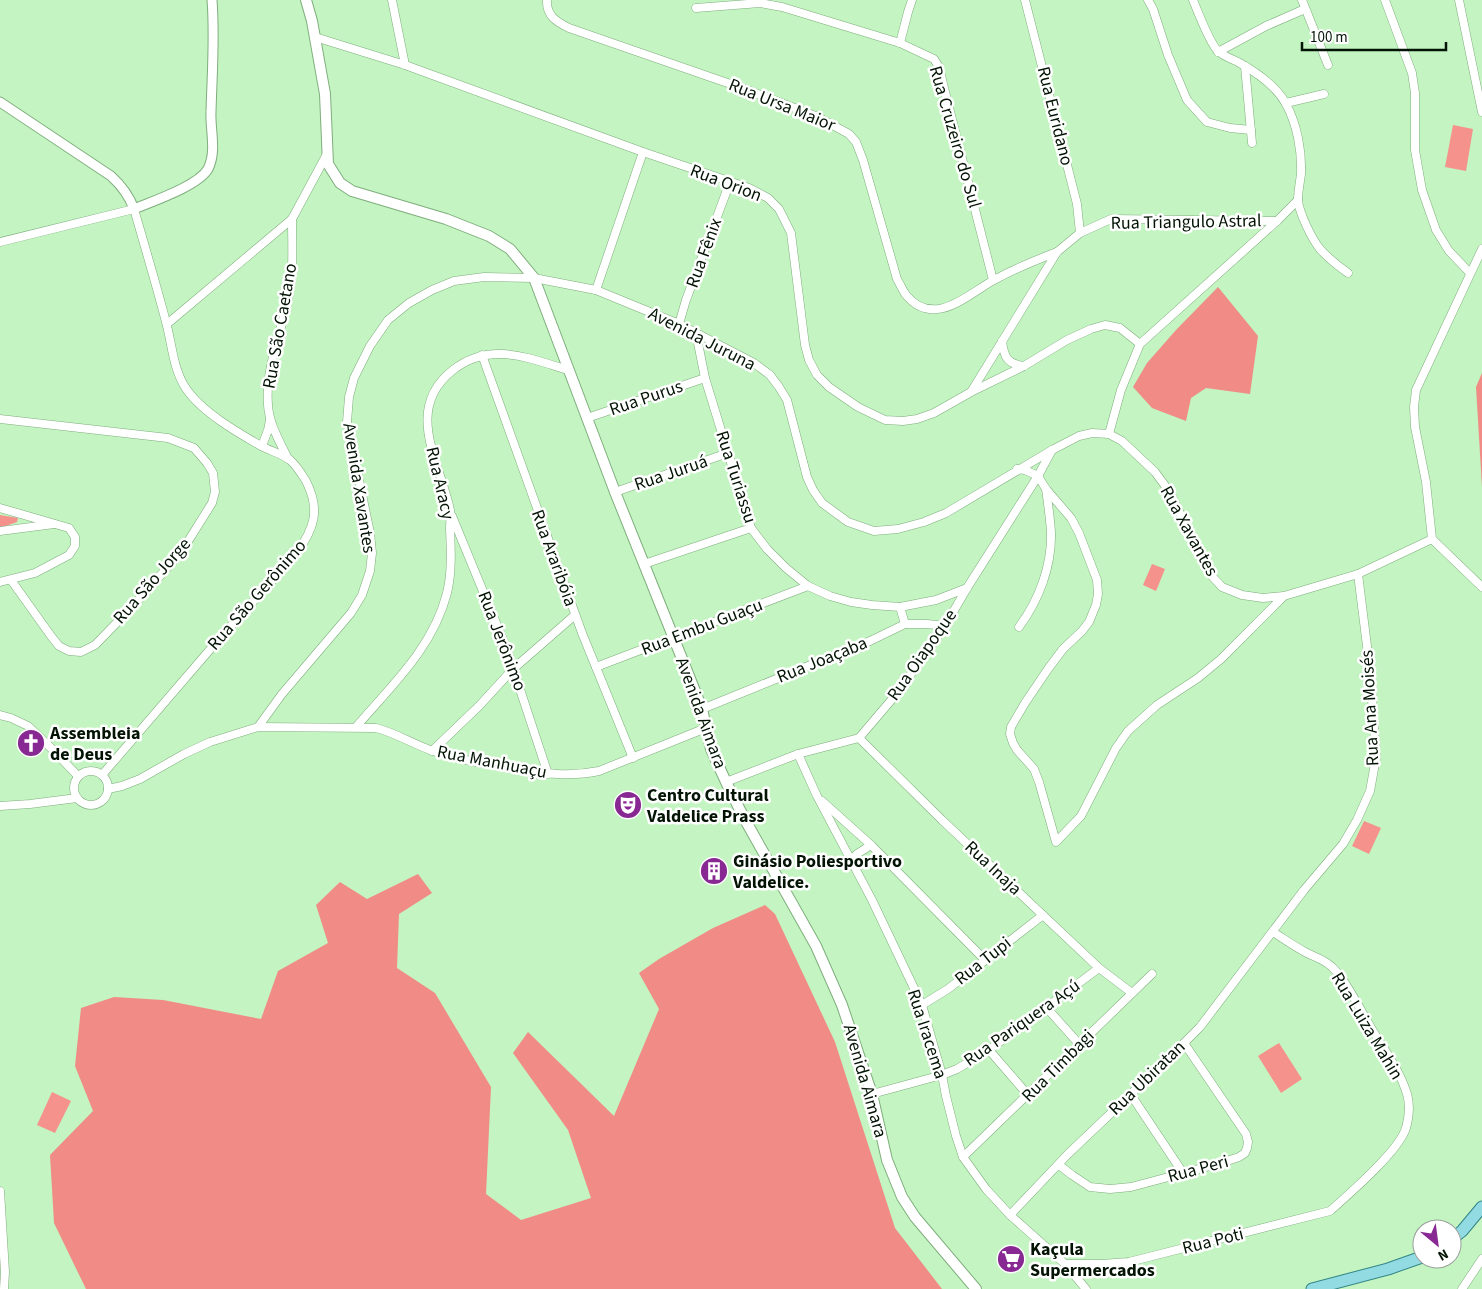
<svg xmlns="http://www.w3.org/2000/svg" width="1482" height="1289" font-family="'Source Sans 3',sans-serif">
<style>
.green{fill:#f6928c}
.forest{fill:#f18b85}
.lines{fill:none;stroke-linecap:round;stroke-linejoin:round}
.minor-casing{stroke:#7fae7d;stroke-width:9}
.tertiary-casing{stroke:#7fae7d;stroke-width:11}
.secondary-casing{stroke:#7fae7d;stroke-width:12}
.primary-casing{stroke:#328687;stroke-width:13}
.minor{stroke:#fff;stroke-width:8}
.tertiary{stroke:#fff;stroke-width:9}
.secondary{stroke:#fff;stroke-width:10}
.primary{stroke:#93dbe2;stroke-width:11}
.labels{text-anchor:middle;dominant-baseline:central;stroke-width:5;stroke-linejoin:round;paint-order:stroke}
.street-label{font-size:18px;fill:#031404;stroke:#fff}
.poi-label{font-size:18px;font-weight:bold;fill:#031404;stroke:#fff;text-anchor:start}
</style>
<rect width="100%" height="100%" fill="#c3f4c1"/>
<!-- green -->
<g class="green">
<polygon points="1453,125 1473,129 1466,171 1445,167"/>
<polygon points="0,515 18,518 17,522 0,528"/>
<polygon points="1152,564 1165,569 1156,591 1143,585"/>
<polygon points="1364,821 1381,828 1369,854 1352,846"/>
<polygon points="1279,1043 1302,1079 1281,1093 1258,1056"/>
<polygon points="52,1092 71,1101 55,1133 37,1125"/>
</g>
<!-- forest -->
<g class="forest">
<polygon points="1218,287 1258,336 1250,394 1206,388 1191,398 1186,421 1152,408 1133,387 1147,363 1176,330"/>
<polygon points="1482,373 1482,487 1476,387"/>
<polygon points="418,874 432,893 399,914 397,968 435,993 491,1087 486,1194 521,1220 591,1198 568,1130 513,1053 528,1032 614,1116 659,1009 639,973 659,959 713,928 765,905 775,914 835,1042 895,1228 942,1289 86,1289 54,1223 50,1155 93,1111 75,1066 81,1008 114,997 163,1000 261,1019 278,971 328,943 316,905 340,882 367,899"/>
</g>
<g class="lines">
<defs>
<g id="minor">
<polyline points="392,0 405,65"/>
<path d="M 547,0 C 546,16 557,22 569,28 L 742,88 L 818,117 L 849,134 L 856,142 L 863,160 L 897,279 C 900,284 903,291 906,295 C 934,329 968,294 994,280 C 1014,269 1036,260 1057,252"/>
<polyline points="1025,0 1077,204 1080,233"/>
<polyline points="1148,0 1153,9 1168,55 1187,100 1207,122 1230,128 1251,130"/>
<path d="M 1193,0 C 1198,12 1210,44 1218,51 C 1223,56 1232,59 1238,62 C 1256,72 1276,85 1286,104 C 1297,124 1302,151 1301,174 C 1300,182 1298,192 1298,200 C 1299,213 1312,239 1320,249 C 1328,258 1338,266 1348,273"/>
<polyline points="1302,0 1328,65"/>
<polyline points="1385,0 1412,73 1415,93 1415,150 1422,190 1436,230 1449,251 1470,273"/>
<polyline points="1459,0 1482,112"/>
<polyline points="696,8 760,3 782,7 900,43 934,59 939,67 943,84 993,280"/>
<polyline points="315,37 405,65 643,152 749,188 768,198 779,209 791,233 805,345 809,360 817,375 829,387 858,407 885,420 903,421 917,419 934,413 971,392 1024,366 1067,340 1091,329 1105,325 1120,328 1140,344"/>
<polyline points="900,43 908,12 912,0"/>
<polyline points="1218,52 1266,26 1305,9"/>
<polyline points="1245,66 1252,143"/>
<polyline points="1286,103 1324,94"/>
<path d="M 0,242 L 134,209 C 145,247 156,284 166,322 C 172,344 173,368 185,387 C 200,411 238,433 263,447 C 271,451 282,454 290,460 C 297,466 301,473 306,481 C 321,510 314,529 296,554 L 213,646 L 102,775"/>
<polyline points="1482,249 1416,390 1414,407 1415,427 1426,482 1432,539 1482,587"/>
<polyline points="596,290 643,152"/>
<polyline points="167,324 292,219 327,154"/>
<polyline points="679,324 686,300 730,182"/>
<polyline points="696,333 705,378 751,528 767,549 786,568 808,586 830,596 851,602 872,605 900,607 936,600 967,588"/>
<path d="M 1002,341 C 1004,357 1007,364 1024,366"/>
<polyline points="482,355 582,633 633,758"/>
<polyline points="971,392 1057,252 1080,233 1111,219 1277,221"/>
<polyline points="587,418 705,378"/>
<polyline points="0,419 168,438 194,448 207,463 213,473 215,492 212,503 182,551 134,605 95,645 81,652 69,651 59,646 51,636 11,580"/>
<polyline points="1109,434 1121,390 1140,344 1277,221 1298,200"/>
<polyline points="262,446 268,430 270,420"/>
<path d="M 288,459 C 280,442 269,424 268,405 C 265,369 281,334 288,299 C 294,273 292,246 292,219"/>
<polyline points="1017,469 1025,470 1038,476 1046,489 1071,518 1079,533 1097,580 1098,594 1096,605 1089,622 1082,631 1063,649 1048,669 1025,703 1011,727 1010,734 1013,743 1017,750 1034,769 1039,782 1056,842 1081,816 1116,748 1128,731 1157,705 1198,678 1221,659 1284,596"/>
<polyline points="615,492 728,453"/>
<polyline points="0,508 69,528 75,537 75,546 69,555 35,573 0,582"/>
<polyline points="452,516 506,647 548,774"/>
<polyline points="0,531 54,524"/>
<polyline points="644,564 751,528"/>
<polyline points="900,607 905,624"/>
<path d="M 1019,627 C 1039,600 1052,566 1051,532 C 1050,518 1048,503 1046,489"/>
<polyline points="596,667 808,586"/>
<polyline points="702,709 870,641 905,624 927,624 945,626"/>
<polyline points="0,715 11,718 28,726 52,749 78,776"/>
<polyline points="258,727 282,694 351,613 362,595 370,571 372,553 370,533 347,422 349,397 354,378 370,346 388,320 409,303 432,290 454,281 484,277 534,278 596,290 679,324 754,363 770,375 779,387 787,400 807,477 813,490 822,503 848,522 874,531 898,529 924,522 946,513 1052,450 1079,436 1092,433 1109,434 1122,441 1155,472 1169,491 1210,574 1222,587 1242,595 1263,598 1284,596 1358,574 1432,539"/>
<path d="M 356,727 C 391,686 433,648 447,593 C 452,573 451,550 450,529 C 450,523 451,516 450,510 C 440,462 403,409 453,370 C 490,341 528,358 568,370"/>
<polyline points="859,738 942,820 1099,968 1132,993"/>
<polyline points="432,751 479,706 513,669 575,615"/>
<polyline points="798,754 817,796 872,900 922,1005 942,1075 946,1096 956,1136 963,1157 986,1189 1010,1215 1065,1264 1086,1289"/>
<circle cx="91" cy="788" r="17"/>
<polyline points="726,782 798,754 859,738 899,691 945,626 967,588 1038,476 1052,450"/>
<path d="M 108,789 L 122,786 L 140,779 L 184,754 L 210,742 L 258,727 L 376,728 C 396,733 413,744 433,751 C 456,759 480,763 504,767 C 538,772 565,778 599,771 L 706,728"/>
<polyline points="822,801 871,845 985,960"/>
<polyline points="0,806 30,804 77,798"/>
<polyline points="851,860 857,854 871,845"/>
<polyline points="922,1005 948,989 1043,915"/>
<polyline points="1046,1007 1079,1044"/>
<polyline points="989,1050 1028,1095"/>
<polyline points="872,1094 942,1075 957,1069 989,1050 1099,968"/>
<polyline points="1131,1095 1183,1173"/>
<polyline points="963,1157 1152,974"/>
<polyline points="1059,1165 1072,1175 1090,1187 1110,1189 1131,1187 1221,1163 1239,1157 1245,1153 1247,1148 1248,1142 1246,1134 1184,1043"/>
<polyline points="0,1191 5,1272 4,1289"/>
<polyline points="1010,1215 1068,1154 1170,1057 1200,1027 1304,890 1343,844 1357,820 1370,791 1376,758 1370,670 1358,574"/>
<path d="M 1065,1264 L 1102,1264 L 1129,1262 L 1330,1211 C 1349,1194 1399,1151 1406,1128 C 1409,1117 1410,1104 1407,1094 C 1400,1071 1385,1051 1373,1031 C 1362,1013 1346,980 1332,967 C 1324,959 1314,957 1305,952 C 1294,946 1284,939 1273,932"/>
<polyline points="1462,1289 1482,1259"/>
</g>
<path id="tertiary" d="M 0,102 L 111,176 C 122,186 129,195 134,209 C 153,201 198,186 208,169 C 217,151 210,130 211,112 C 212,74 215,37 212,0"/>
<polyline id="secondary" points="306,0 312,21 325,94 328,164 340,183 352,191 446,219 489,236 510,249 534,278 615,492 695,691 702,709 711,749 726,782 744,818 816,946 842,1005 872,1094 887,1160 902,1197 915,1217 976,1289"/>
<g id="primary">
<polyline points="1452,1239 1462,1231 1482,1207"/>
<polyline points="1312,1289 1388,1269 1422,1257"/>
</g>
</defs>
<!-- minor casing -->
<use href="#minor" class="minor-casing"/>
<!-- tertiary casing -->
<use href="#tertiary" class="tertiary-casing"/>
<!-- secondary casing -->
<use href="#secondary" class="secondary-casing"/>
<!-- primary casing -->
<use href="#primary" class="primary-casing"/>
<!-- minor -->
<use href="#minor" class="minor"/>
<!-- tertiary -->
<use href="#tertiary" class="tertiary"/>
<!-- secondary -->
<use href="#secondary" class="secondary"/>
<!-- primary -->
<use href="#primary" class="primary"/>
</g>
<!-- icons -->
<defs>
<symbol id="church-disc" viewBox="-11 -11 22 22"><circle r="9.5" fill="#882892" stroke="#fff"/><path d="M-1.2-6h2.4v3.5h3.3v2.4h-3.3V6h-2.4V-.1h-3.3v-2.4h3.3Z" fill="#fff"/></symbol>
<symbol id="theatre-disc" viewBox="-11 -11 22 22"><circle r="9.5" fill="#882892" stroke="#fff"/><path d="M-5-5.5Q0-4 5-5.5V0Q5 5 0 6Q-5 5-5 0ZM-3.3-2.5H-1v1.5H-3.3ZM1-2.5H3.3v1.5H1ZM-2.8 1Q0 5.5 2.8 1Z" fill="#fff"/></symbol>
<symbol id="building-disc" viewBox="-11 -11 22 22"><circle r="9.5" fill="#882892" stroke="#fff"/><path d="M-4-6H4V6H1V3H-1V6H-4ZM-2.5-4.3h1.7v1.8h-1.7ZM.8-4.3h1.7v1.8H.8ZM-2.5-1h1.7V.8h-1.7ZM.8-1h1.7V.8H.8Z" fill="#fff"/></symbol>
<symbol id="supermarket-disc" viewBox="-11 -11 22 22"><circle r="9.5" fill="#882892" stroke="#fff"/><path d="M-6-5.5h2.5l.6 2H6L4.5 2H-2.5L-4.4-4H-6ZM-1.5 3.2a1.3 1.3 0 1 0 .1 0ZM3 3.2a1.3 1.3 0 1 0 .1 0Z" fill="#fff"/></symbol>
</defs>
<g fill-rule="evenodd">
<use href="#church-disc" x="15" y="727" width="32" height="32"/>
<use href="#theatre-disc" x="612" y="789" width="32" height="32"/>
<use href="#building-disc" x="698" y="855" width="32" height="32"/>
<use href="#supermarket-disc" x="995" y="1243" width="32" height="32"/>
</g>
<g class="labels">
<!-- street labels -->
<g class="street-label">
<text transform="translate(782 105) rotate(22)">Rua Ursa Maior</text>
<text transform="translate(1055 116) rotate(76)">Rua Euridano</text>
<text transform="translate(955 137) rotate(74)">Rua Cruzeiro do Sul</text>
<text transform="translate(726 183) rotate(21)">Rua Orion</text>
<text transform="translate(1186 222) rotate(-1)">Rua Triangulo Astral</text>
<text transform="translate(704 253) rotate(-70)">Rua Fênix</text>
<text transform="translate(280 326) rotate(-80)">Rua São Caetano</text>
<text transform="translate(702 339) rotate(27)">Avenida Juruna</text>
<text transform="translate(646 398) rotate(-19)">Rua Purus</text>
<text transform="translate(671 473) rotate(-19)">Rua Juruá</text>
<text transform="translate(736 477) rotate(72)">Rua Turiassu</text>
<text transform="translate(440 483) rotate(77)">Rua Aracy</text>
<text transform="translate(359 488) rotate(81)">Avenida Xavantes</text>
<text transform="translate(1189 531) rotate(61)">Rua Xavantes</text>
<text transform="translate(554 558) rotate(70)">Rua Araribóia</text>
<text transform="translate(152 581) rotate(-49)">Rua São Jorge</text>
<text transform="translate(257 595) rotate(-49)">Rua São Gerônimo</text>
<text transform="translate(702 627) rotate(-21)">Rua Embu Guaçu</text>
<text transform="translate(502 641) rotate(69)">Rua Jerônimo</text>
<text transform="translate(922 655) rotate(-55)">Rua Oiapoque</text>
<text transform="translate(822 660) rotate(-22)">Rua Joaçaba</text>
<text transform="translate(1370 708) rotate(-93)">Rua Ana Moisés</text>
<text transform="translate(701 713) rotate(70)">Avenida Aimara</text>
<text transform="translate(492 762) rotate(11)">Rua Manhuaçu</text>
<text transform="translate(993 868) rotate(43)">Rua Inaja</text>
<text transform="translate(983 961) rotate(-38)">Rua Tupi</text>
<text transform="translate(1022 1023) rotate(-35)">Rua Pariquera Açú</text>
<text transform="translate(1367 1026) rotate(59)">Rua Luiza Mahin</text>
<text transform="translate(927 1034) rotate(72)">Rua Iracema</text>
<text transform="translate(1058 1066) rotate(-45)">Rua Timbagi</text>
<text transform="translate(1147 1078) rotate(-44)">Rua Ubiratan</text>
<text transform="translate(865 1081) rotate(74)">Avenida Aimara</text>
<text transform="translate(1198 1169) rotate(-15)">Rua Peri</text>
<text transform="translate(1213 1241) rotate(-14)">Rua Poti</text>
</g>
<!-- poi labels -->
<g class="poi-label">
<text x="50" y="733">Assembleia<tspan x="50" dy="21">de Deus</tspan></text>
<text x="647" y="795">Centro Cultural<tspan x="647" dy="21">Valdelice Prass</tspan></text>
<text x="733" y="861">Ginásio Poliesportivo<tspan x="733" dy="21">Valdelice.</tspan></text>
<text x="1030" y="1249">Kaçula<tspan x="1030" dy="21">Supermercados</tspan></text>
</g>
</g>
<!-- north arrow -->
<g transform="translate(1437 1244) rotate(151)"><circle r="24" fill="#ffffff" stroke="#9aa19b"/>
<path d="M0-4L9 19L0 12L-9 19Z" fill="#882892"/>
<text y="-8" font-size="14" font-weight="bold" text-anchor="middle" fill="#031404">N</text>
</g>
<!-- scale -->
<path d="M1302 42v8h144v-8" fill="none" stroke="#031404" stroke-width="2.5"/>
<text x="1310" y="42" font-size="15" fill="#031404" stroke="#ffffff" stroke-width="4" paint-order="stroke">100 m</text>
</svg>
